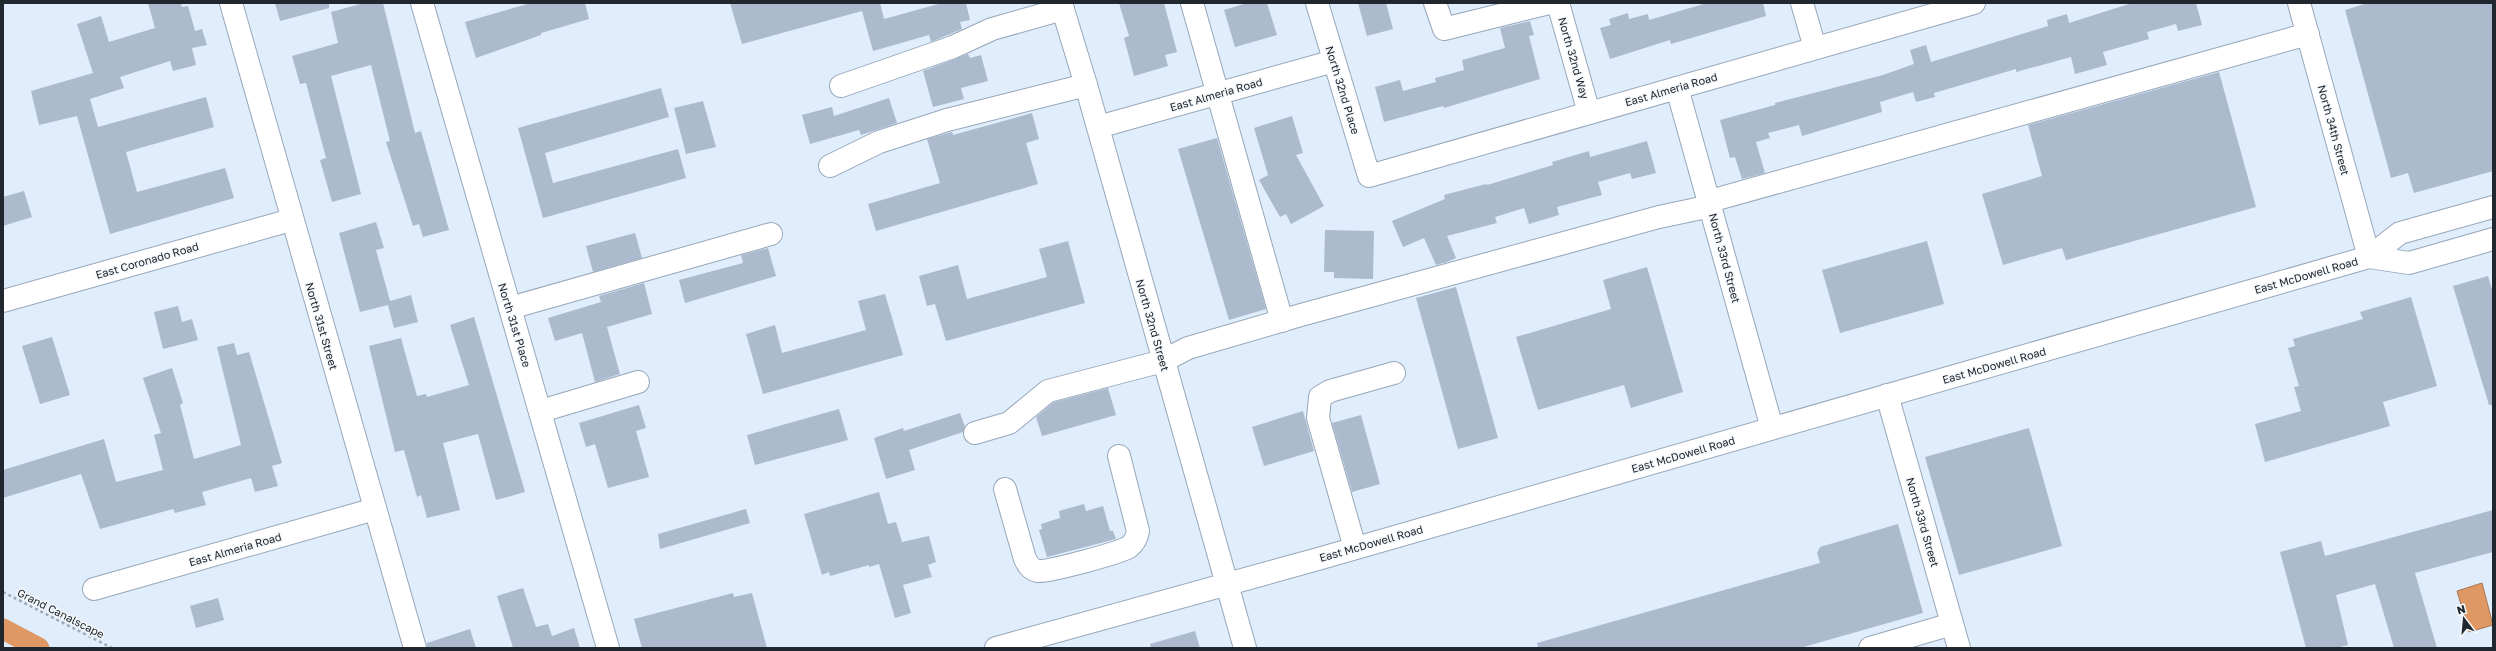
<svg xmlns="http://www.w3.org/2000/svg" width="2496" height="651" font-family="'Golos Text',sans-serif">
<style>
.water{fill:#df9863;stroke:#a67653}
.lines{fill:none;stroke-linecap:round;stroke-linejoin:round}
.canal{stroke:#df9863;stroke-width:21}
.building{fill:#abbbcd}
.minor-casing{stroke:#97a7b9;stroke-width:24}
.major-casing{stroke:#97a7b9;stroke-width:24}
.path{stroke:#9faab7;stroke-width:2.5;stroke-dasharray:3 3;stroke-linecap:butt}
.minor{stroke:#fff;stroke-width:22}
.major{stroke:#fff;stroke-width:22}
.labels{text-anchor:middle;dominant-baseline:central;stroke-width:3;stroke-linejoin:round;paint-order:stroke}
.street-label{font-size:11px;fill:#21272e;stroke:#f5f9fc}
</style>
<rect width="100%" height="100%" fill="#dfedfc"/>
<!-- water -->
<polygon class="water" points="2482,583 2493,625 2469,632 2457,591"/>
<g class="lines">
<!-- canal -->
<polyline class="canal" points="3,629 39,648"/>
</g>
<!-- building -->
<g class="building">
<polygon points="148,3 181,3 182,7 188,6 195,31 202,29 207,45 192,48 196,65 173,71 170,61 120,77 124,88 90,99 98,127 206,97 214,127 126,152 137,192 225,168 234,198 110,234 77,116 39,125 31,91 93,73 77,24 101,16 109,42 155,28"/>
<polygon points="275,3 329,3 329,8 280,21"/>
<polygon points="364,3 383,3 415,133 421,131 449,230 423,237 419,224 413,226 386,142 390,141 371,65 331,76 361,194 332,202 320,160 326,158 306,83 300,84 292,56 338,43 331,12"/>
<polygon points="531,3 585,3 589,19 541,33 541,35 476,58 465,22"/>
<polygon points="730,3 880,3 884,19 942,3 966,3 970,20 960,22 962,29 931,42 929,35 873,51 862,11 742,44"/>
<polygon points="1119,3 1164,3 1177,52 1165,55 1168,66 1134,76 1124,38 1129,36"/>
<polygon points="1247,3 1267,3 1277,35 1235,47 1224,10"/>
<polygon points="1358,3 1386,3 1393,29 1367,36"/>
<polygon points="1707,3 1763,3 1766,16 1671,44 1670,40 1610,59 1600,28 1611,25 1609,19 1628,13 1629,19 1648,14 1649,20"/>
<polygon points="2132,3 2196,3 2202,25 2178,31 2176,24 2147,32 2149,39 2103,52 2107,65 2075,74 2071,57 2016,72 2016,69 1934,93 1935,97 1916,102 1913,92 1880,102 1882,112 1802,136 1799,125 1768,133 1770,138 1756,142 1765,173 1742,179 1735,157 1730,158 1720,120 1775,105 1775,103 1883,75 1914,64 1910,50 1926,45 1931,62 2048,26 2047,20 2067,14 2069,23"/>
<polygon points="2368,3 2493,3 2493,171 2414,193 2408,173 2391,178 2345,10"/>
<polygon points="1530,21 1534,35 1529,36 1540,79 1444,108 1443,106 1384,122 1375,87 1400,80 1403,91 1436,82 1435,78 1464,70 1462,60 1505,48 1500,28"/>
<polygon points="968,54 970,58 981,55 988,81 961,88 964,99 933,107 923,71"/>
<polygon points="2219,72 2256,207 2066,260 2062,248 2003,265 1982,194 2042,176 2028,125"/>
<polygon points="661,88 669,117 545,153 553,183 678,149 686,178 543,218 518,128"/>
<polygon points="889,98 897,123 861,135 859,130 810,144 802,115 832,107 834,116"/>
<polygon points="703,101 716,147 686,154 674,108"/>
<polygon points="1032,113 1039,139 1026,143 1038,184 876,231 868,204 940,183 927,139 952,132 953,135"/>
<polygon points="1292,116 1303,153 1296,155 1324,206 1291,224 1286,214 1280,217 1259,180 1268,175 1254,128"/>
<polygon points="1217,138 1266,309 1229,320 1178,149"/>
<polygon points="1647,141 1656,173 1632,179 1630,173 1598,182 1602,195 1557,207 1559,215 1529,224 1524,208 1495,217 1497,223 1447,236 1456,258 1447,262 1436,265 1424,238 1403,247 1392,221 1445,199 1444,195 1486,184 1487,185 1553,165 1552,162 1589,151 1590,157"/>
<polygon points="24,191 32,217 3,226 3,197"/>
<polygon points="376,222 384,248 376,250 390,301 411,295 418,322 394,328 388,305 360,312 339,233"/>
<polygon points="1325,230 1374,231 1373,279 1334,278 1334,272 1324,272"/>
<polygon points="635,233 642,258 593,272 586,246"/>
<polygon points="1068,241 1085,303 946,341 935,304 927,306 919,276 958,265 967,299 1047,277 1039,249"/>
<polygon points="1927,241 1944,304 1840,333 1822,270"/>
<polygon points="768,248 776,276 685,303 679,280 743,263 741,255"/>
<polygon points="1647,267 1683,392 1631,408 1624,385 1538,410 1516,337 1611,309 1603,280"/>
<polygon points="2488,276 2493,293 2493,405 2489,405 2453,286"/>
<polygon points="644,283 652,314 607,327 620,374 595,382 582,333 555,341 548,318 601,302 599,296"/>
<polygon points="1456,287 1498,438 1458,449 1416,298"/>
<polygon points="885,294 903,355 763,394 746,334 775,325 782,353 866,330 858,301"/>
<polygon points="2411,297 2437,386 2383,402 2390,426 2265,462 2255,424 2301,411 2294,387 2299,386 2288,348 2295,346 2293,339 2363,319 2360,312"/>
<polygon points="178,306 182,322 192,319 198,340 163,349 154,312"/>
<polygon points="474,317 525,492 496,500 478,434 443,443 460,510 427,518 421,495 417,497 404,450 395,452 369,346 401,338 417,396 426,394 427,397 469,385 450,325"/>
<polygon points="52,337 70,395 40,404 22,346"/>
<polygon points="234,343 237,355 249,352 282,463 272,466 278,486 255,492 251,478 202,492 206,505 175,513 173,509 100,529 81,474 3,498 3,470 104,439 116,482 163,470 154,435 161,433 143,378 172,368 183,403 180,405 194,459 241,445 217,347"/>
<polygon points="1108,388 1116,415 1042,436 1036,417 1054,402"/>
<polygon points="639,405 646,428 636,431 649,477 608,488 595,444 586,447 579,423"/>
<polygon points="839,409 848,440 755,465 747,435"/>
<polygon points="1303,411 1314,451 1264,466 1252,427"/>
<polygon points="960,413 965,427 963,432 909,450 915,470 886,479 874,438 903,428 904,431"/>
<polygon points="1361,415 1380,484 1352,492 1332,423"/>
<polygon points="2029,428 2062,546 1959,575 1925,457"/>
<polygon points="879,492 888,524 896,522 902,542 929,536 936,562 928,565 932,577 903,585 911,613 895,618 879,564 869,567 869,565 830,576 829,572 822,575 804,514"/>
<polygon points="1084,504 1086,511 1103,506 1110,531 1113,531 1116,539 1047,557 1039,530 1042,529 1041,524 1060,518 1059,511"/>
<polygon points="746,509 750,523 660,549 658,534"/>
<polygon points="2493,510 2493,552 2415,573 2437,648 2394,648 2375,584 2336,595 2348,645 2336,648 2306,648 2280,552 2321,541 2325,556"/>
<polygon points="1898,524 1923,613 1800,648 1538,648 1537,643 1820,563 1817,553 1820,547"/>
<polygon points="523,588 536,627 548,624 552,636 574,628 580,648 513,648 497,596"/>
<polygon points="733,593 734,597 752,593 767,648 642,648 634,619"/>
<polygon points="218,598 224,620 196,628 190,606"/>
<polygon points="470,629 476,648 427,648 427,643"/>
<polygon points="1195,631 1200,648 1151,648 1150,644"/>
</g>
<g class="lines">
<defs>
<g id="minor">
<polyline points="231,3 415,648"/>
<polyline points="422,3 608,648"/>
<polyline points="1192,3 1282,321"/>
<polyline points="1317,3 1369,176 1974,3"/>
<polyline points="1435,3 1444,29 1549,3"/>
<polyline points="1558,3 1589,113"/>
<polyline points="1802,3 1815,48"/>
<polyline points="2299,3 2369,257"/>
<polyline points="841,86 953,47 992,29 1063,9"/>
<polyline points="1677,88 1772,428"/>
<polyline points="1098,127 1334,61"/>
<polyline points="830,166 879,142 947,120 1086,85"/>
<polyline points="1710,201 2308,34"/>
<polyline points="3,301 291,220"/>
<polyline points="510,308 771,234"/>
<polyline points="1887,395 1959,648"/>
<polyline points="541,411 638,382"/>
<polyline points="975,433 1009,423 1048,391 1163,361 1188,348 1301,315 1659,217 1711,206"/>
<path d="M 1005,489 L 1025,559 C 1028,565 1031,570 1038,571 C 1049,572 1119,553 1129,547 C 1134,543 1137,537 1138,531 L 1119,456"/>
<polyline points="1355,548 1318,418 1320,397 1330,391 1394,373"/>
<polyline points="94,589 375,509"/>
<polyline points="1870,648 1952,624"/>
</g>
<g id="major">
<polyline points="1061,3 1086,85 1245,648"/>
<polyline points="2369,257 2409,263 2493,239"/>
<polyline points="996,648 1318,559 2369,257 2400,233 2493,207"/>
</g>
</defs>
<!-- minor casing -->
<use href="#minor" class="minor-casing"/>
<!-- major casing -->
<use href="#major" class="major-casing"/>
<!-- path -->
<polyline class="path" points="3,592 112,648"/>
<!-- minor -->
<use href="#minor" class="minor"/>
<!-- major -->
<use href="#major" class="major"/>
</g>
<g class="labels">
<!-- street labels -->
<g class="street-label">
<text transform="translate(1574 58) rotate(74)">North 32nd Way</text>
<text transform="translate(1671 89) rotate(-16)">East Almeria Road</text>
<text transform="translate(1343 90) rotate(73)">North 32nd Place</text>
<text transform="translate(1216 94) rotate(-16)">East Almeria Road</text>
<text transform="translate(2334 130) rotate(75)">North 34th Street</text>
<text transform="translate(1725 258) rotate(75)">North 33rd Street</text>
<text transform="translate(147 260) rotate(-16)">East Coronado Road</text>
<text transform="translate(2306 275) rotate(-16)">East McDowell Road</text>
<text transform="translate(515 325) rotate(73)">North 31st Place</text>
<text transform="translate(1153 325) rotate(74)">North 32nd Street</text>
<text transform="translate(322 326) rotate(74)">North 31st Street</text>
<text transform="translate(1994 365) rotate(-16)">East McDowell Road</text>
<text transform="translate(1683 454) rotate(-16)">East McDowell Road</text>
<text transform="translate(1923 522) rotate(74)">North 33rd Street</text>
<text transform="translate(1371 543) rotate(-16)">East McDowell Road</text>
<text transform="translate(235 549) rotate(-16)">East Almeria Road</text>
<text transform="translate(61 613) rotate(27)">Grand Canalscape</text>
</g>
</g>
<!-- border -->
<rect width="2496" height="651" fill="none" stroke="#21272e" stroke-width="8"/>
<!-- north arrow -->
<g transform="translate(2464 619) rotate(344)" stroke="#f5f9fc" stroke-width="3" paint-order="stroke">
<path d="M0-3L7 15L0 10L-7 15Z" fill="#21272e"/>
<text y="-6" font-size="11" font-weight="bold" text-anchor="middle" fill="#21272e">N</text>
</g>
</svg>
